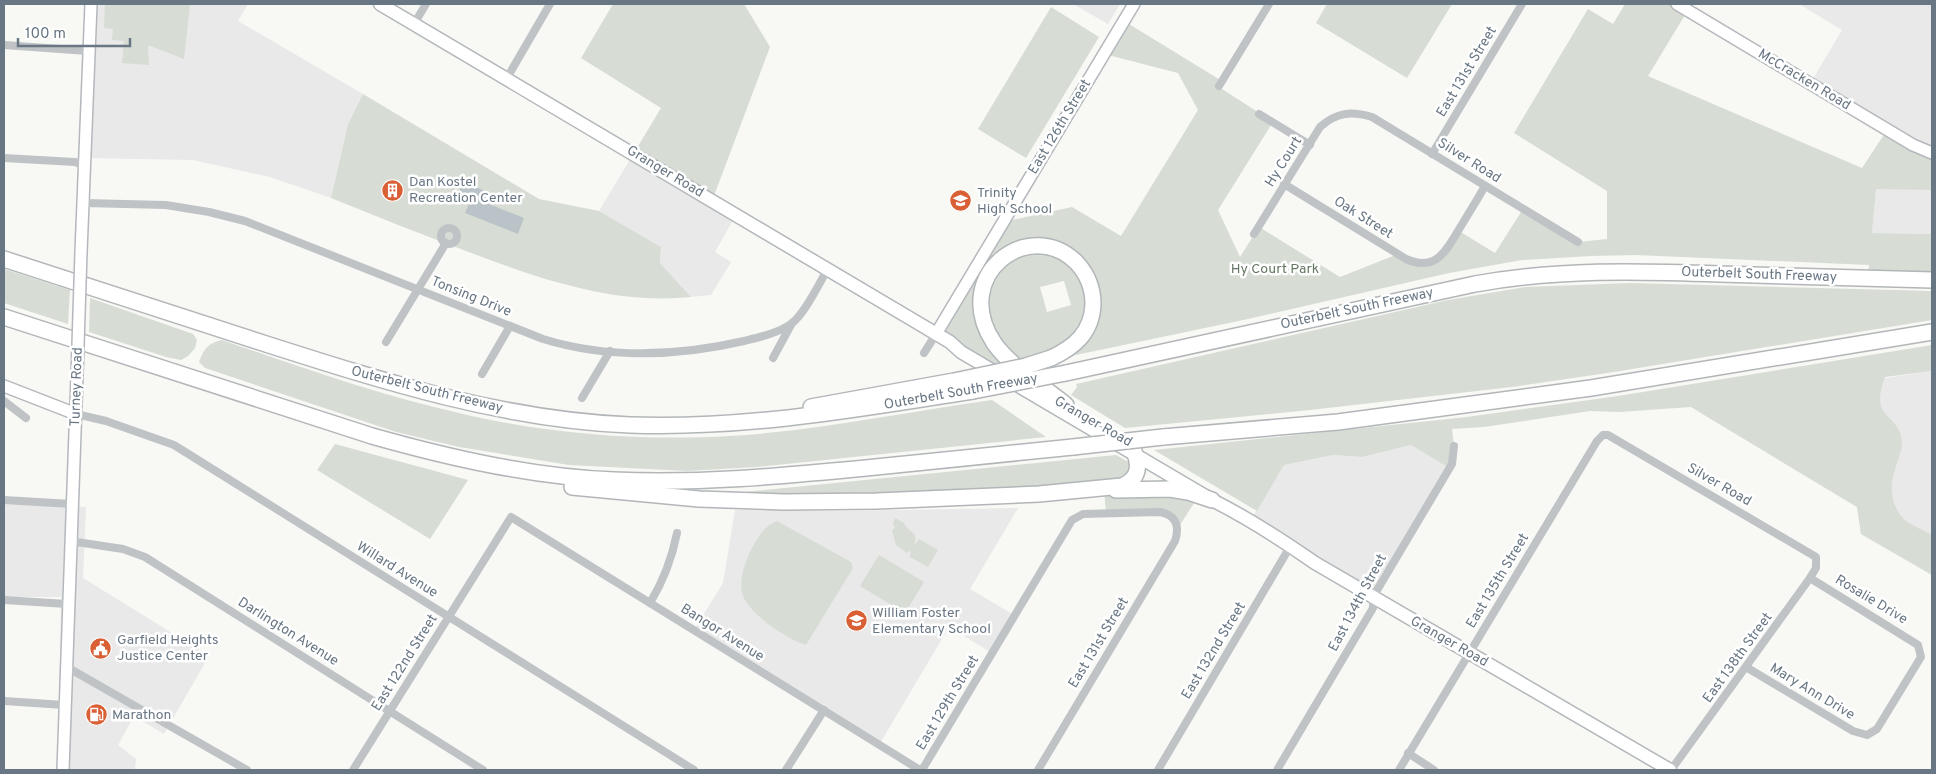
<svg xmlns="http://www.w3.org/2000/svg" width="1936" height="774" font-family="Overpass,sans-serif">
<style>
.built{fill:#e8e9e8}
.green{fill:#d7dcd5;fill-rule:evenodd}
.water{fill:#b9c3c8}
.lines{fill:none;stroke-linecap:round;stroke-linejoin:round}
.secondary-casing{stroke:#b4b8bd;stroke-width:14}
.primary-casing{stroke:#b2b7bb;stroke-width:15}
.highway-casing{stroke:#b2b6b9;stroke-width:18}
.street{stroke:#bfc3c6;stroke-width:8}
.secondary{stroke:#fff;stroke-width:11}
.primary{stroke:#fff;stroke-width:12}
.highway{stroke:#fff;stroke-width:15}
.secondary-bridge-casing{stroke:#b4b8bd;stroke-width:14;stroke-linecap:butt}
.highway-bridge-casing{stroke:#b2b6b9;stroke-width:18;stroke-linecap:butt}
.secondary-bridge{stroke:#fff;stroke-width:11}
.highway-bridge{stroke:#fff;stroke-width:15}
.labels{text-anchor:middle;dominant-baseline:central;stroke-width:5;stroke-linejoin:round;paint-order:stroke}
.street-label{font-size:14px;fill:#697784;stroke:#fff}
.poi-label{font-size:14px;fill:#697784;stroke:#fff;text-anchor:start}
.park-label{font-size:14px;fill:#667763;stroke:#fff}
</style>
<rect width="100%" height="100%" fill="#f8f8f5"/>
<!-- built -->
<g class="built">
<polygon points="91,4 248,4 238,21 363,94 348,124 331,198 270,177 193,160 86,158"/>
<polygon points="1073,4 1120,4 1108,24"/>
<polygon points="1799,4 1932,4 1932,153 1810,84 1842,30"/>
<polygon points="634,153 736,215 715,252 731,262 711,295 691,297 660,263 661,247 599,211"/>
<polygon points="1876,188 1932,190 1932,234 1872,233"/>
<polygon points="1932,371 1932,575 1861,534 1857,507 1699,412 1701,406"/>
<polygon points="1411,445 1449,468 1373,597 1250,521 1284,465 1333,455 1362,457"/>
<polygon points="4,503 86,507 83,578 209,656 164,734 134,716 118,745 136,759 135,770 58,770 61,597 4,597"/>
<polygon points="1018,508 970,589 1014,615 992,653 949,627 879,745 694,630 723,583 735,510 839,511"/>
</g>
<!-- green -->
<g class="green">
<polygon points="105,4 190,4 184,59 148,45 149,65 122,63 124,41 112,40 113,29 104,28"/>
<polygon points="613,4 744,4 770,47 712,201 634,153 661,108 581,58"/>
<polygon points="1327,4 1452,4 1407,78 1316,23"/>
<path d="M 1625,4 L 1677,4 L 1688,10 L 1648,76 L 1862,168 L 1887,130 L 1932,153 L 1932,190 L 1876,189 L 1872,233 L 1932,234 L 1932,280 L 1868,278 L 1869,265 L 1636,255 L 1591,256 L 1522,260 L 1449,273 L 1248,319 L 994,372 L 936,334 L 1003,222 L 1072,207 L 1121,236 L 1198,110 L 1178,73 L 1104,54 L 1124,21 L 1222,81 L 1219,87 L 1273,122 L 1218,210 L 1240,257 L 1259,227 L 1340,277 L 1398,254 L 1431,262 L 1459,231 L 1495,253 L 1523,209 L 1578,242 L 1607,239 L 1607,191 L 1514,133 L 1588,9 L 1613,24 ZM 1064,281 L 1071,305 L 1047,312 L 1040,287 Z"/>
<polygon points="1051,7 1099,37 1026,158 978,129"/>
<path d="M 363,94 L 539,199 L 599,211 L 661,247 L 660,263 L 691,297 C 612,305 538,278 466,251 C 420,234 376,216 331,198 L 348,124 Z"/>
<polygon points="4,269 70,290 68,324 4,303"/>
<polygon points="1630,283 1932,291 1932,320 1614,372 1512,387 1310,410 1125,428 1071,395 1077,387 1076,384 1448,300 1525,287"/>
<polygon points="90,298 193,334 197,340 195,348 188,356 181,360 166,357 89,332"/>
<path d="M 222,340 C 300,367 379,395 459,413 C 547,434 640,441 730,436 C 818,431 904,412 992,400 L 1046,437 L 757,467 L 687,471 L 569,465 L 459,447 L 396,432 L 205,368 L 199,362 C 204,349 208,343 222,340 Z"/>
<path d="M 1932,345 L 1932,371 L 1885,377 C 1868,422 1900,411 1902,443 C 1902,452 1896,464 1894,473 C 1889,488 1892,509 1905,520 C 1912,526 1924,530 1932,535 L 1932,575 L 1861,534 L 1857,507 L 1691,407 L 1619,412 L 1590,411 L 1484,427 L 1452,429 L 1454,446 L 1449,468 L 1411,445 L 1362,457 L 1333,455 L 1284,465 L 1257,511 L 1154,450 L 1467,417 L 1618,396 Z"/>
<polygon points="335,444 468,480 430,539 317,470"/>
<polygon points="1116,455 1134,465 1133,469 1118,483 847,497 742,493 744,492"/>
<polygon points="1159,488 1196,500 1178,528 1167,513 1106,514 1104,490"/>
<path d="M 895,518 L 904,523 C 909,535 919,529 914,546 L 919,539 L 938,550 L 928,567 L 910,557 L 911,550 L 907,553 L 896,545 L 892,530 L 895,528 L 893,524 Z"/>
<path d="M 777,521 L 851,562 L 853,568 L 806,645 C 785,638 756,618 745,600 C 733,582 753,539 767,527 C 770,524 774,523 777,521 Z"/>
<polygon points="879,555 924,582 905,613 860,586"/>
</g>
<!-- water -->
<polygon class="water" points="463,182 493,194 489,204 524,218 518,234 465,213 473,194 471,193 468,201 457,197"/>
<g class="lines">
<defs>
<g id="secondary">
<polyline points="1677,4 1913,145 1932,153"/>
<polyline points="81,252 91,4"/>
<polyline points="936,334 1134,4"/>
<polyline points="4,386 76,414"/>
<polyline points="63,770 77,376"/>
</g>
<path id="primary" d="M 380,4 L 950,342 L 961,352 L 1212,500 C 1248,518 1282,540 1315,563 L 1670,770"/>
<g id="highway">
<path d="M 4,259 C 91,287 178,315 266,344 C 385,382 504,420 630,425 C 746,429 859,409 973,391"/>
<path d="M 4,317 L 372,436 C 450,458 533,477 614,480 C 698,484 782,476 866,468 C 935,461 1004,454 1073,447"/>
<path d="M 1051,358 C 1075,347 1092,332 1093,304 C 1093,289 1087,274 1077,263 C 1030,215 949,275 994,343 C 1009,365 1045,388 1066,405"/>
<path d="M 1066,373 L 1475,284 C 1557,269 1638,271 1720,274 C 1791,276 1862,278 1932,280"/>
<polyline points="811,407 954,381"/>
<polyline points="1163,437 1338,422 1591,388 1932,332"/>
<path d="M 572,487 L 699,499 L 784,502 L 877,501 L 1039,494 L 1122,486 C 1143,477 1139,461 1131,444"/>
<polyline points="1116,490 1170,489 1188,492 1212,500"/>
</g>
</defs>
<!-- secondary casing -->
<use href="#secondary" class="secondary-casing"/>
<!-- primary casing -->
<use href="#primary" class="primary-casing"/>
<!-- highway casing -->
<use href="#highway" class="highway-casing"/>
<!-- street -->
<g class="street">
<polyline points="414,24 426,4"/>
<polyline points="4,45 88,51"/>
<polyline points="507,78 550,4"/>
<polyline points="1219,86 1269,4"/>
<polyline points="1259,114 1310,145"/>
<polyline points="1432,154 1522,4"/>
<polyline points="4,158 75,162 85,166"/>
<path d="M 1284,184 L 1406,259 C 1437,273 1447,249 1461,226 C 1469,213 1477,200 1485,186"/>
<path d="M 84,203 L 166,205 L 209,212 L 245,221 L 543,339 C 608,359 679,356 744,341 C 760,337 778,333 791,324 C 804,315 819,284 827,270"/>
<circle cx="449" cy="236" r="8"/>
<path d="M 1254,234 L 1320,127 C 1337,112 1351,111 1372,117 L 1578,242"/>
<polyline points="386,342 446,243"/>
<polyline points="924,353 936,334"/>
<polyline points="773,358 792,323"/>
<polyline points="482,374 510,326"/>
<polyline points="582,398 610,351"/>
<polyline points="4,401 26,418"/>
<polyline points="76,414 106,421 174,445 694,770"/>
<polyline points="4,500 72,504"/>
<polyline points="70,541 123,549 145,557 483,770"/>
<polyline points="4,600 67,604"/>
<path d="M 650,603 C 664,580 672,558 677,533"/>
<polyline points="65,666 247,770"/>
<polyline points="1746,667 1853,731 1867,735 1877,729 1921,657 1918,645 1810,578"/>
<polyline points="4,701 64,705"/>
<polyline points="1408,753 1434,770"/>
<polyline points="353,770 511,517 920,770"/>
<polyline points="786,770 824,710"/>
<path d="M 922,770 L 1072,520 L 1083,514 L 1160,512 C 1176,515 1180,526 1175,541 L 1038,770"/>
<polyline points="1158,770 1291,545"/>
<polyline points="1277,770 1373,608 1373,597 1452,464 1454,446"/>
<polyline points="1399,770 1597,441 1603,435 1608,435 1816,557 1816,568 1810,578 1671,770"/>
</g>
<!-- secondary -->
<use href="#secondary" class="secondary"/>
<!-- primary -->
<use href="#primary" class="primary"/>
<!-- highway -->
<use href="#highway" class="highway"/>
<defs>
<polyline id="secondary-bridge" points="77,376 81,252"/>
<g id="highway-bridge">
<polyline points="954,381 1026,366 1051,358"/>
<polyline points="973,391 1066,373"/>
<polyline points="1073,447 1163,437"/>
</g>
</defs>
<!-- secondary-bridge casing -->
<use href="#secondary-bridge" class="secondary-bridge-casing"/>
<!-- highway-bridge casing -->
<use href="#highway-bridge" class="highway-bridge-casing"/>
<!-- secondary-bridge -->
<use href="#secondary-bridge" class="secondary-bridge"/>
<!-- highway-bridge -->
<use href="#highway-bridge" class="highway-bridge"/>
</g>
<!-- icons -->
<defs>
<symbol id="building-disc" viewBox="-11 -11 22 22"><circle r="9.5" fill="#d95f34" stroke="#fff"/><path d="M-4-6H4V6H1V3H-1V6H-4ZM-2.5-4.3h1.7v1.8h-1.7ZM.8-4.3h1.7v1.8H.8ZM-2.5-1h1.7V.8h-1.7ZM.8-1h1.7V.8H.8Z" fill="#fff"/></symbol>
<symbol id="school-disc" viewBox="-11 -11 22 22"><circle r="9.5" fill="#d95f34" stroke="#fff"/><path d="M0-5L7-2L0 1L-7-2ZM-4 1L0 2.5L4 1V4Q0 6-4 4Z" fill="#fff"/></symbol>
<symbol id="civic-disc" viewBox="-11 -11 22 22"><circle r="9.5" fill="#d95f34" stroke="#fff"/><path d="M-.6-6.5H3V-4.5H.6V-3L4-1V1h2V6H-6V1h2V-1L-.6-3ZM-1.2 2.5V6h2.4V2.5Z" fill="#fff"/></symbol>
<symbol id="fuel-disc" viewBox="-11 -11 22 22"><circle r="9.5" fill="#d95f34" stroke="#fff"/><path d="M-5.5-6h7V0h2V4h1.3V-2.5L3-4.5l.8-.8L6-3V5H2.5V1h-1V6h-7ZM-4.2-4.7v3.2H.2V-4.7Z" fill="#fff"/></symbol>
</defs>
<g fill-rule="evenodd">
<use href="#building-disc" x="380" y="178" width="25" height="25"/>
<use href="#school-disc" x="948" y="188" width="25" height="25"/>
<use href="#school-disc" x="844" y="608" width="25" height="25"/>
<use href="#civic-disc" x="88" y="636" width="25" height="25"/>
<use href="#fuel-disc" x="84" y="702" width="25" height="25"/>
</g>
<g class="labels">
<!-- street labels -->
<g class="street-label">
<text transform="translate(1467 72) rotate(-59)">East 131st Street</text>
<text transform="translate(1804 80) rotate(31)">McCracken Road</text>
<text transform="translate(1060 127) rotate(-59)">East 126th Street</text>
<text transform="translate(1469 161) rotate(32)">Silver Road</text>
<text transform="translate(1284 162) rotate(-58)">Hy Court</text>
<text transform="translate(665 172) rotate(31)">Granger Road</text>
<text transform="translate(1363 218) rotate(32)">Oak Street</text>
<text transform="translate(1759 275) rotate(2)">Outerbelt South Freeway</text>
<text transform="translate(471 297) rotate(22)">Tonsing Drive</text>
<text transform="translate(1357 309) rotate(-12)">Outerbelt South Freeway</text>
<text transform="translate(77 387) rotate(-88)">Turney Road</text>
<text transform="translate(427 390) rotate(14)">Outerbelt South Freeway</text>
<text transform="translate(961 392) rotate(-10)">Outerbelt South Freeway</text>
<text transform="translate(1093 422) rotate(30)">Granger Road</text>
<text transform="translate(1719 485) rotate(30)">Silver Road</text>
<text transform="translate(397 570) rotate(32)">Willard Avenue</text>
<text transform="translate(1498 581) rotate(-59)">East 135th Street</text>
<text transform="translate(1871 600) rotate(31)">Rosalie Drive</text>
<text transform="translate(1358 603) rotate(-62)">East 134th Street</text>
<text transform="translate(288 632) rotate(32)">Darlington Avenue</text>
<text transform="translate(722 633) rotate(32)">Bangor Avenue</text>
<text transform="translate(1449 642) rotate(30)">Granger Road</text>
<text transform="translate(1099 643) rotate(-59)">East 131st Street</text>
<text transform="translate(1214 651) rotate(-59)">East 132nd Street</text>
<text transform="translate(1738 658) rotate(-54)">East 138th Street</text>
<text transform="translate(405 663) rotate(-58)">East 122nd Street</text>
<text transform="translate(1812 692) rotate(31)">Mary Ann Drive</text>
<text transform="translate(948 703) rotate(-59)">East 129th Street</text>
</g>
<!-- poi labels -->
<g class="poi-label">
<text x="409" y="182">Dan Kostel<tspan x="409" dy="16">Recreation Center</tspan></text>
<text x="977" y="193">Trinity<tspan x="977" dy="16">High School</tspan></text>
<text x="872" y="613">William Foster<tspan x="872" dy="16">Elementary School</tspan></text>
<text x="117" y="640">Garfield Heights<tspan x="117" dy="16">Justice Center</tspan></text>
<text x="112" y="715">Marathon</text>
</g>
<!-- park labels -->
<g class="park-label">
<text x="1275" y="269">Hy Court Park</text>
</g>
</g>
<!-- border -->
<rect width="1936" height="774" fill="none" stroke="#697784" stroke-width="10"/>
<!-- scale -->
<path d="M18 38v8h112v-8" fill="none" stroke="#697784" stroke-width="2.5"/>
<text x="25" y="38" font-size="15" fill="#697784" stroke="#ffffff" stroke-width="4" paint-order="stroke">100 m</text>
</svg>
